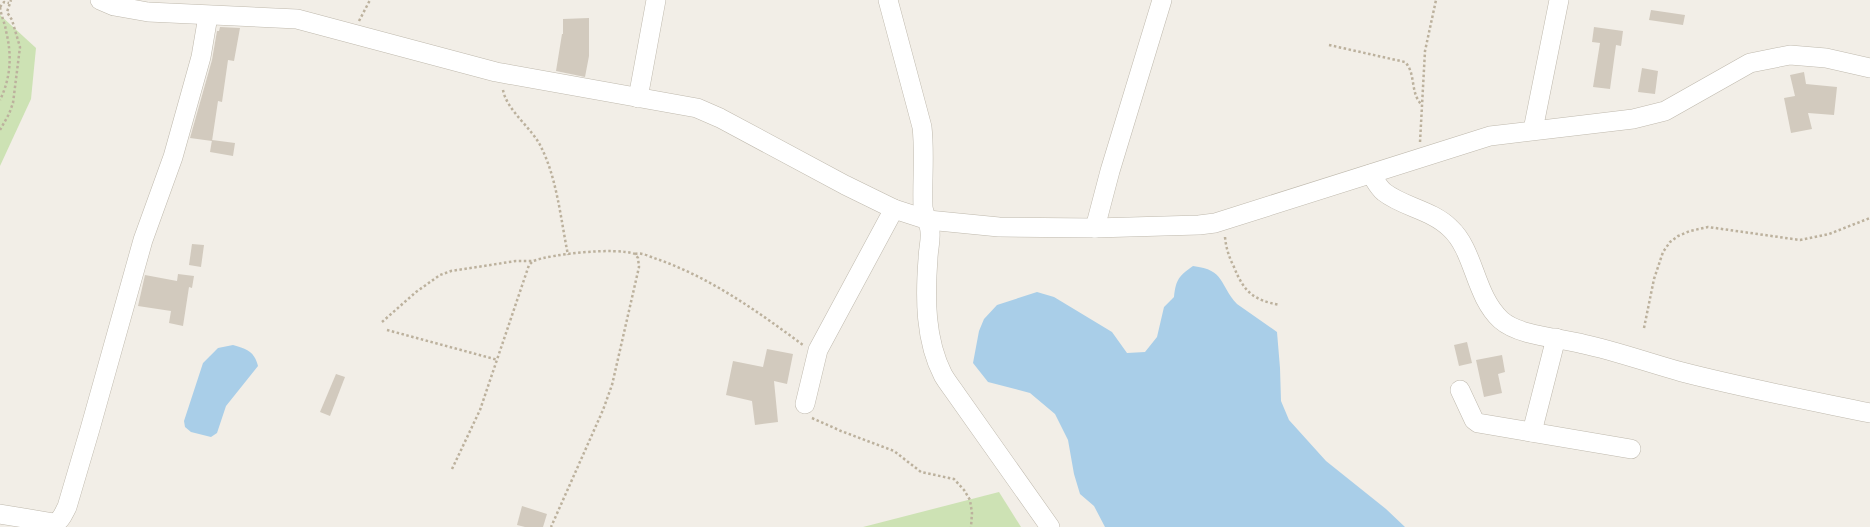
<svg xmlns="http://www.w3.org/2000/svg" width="1870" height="527" font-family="Roboto,sans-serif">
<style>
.green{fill:#cde2b4}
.water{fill:#a9cee8}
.building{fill:#d2cabe}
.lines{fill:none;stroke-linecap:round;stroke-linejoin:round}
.minor-casing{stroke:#bfb9ad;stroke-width:20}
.path{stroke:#bcb19d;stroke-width:2.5;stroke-dasharray:2.5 2.5;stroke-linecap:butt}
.minor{stroke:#fff;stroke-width:19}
</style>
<rect width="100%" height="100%" fill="#f2eee7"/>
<!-- green -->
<g class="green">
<polygon points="0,15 36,48 31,99 0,166"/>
<polygon points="999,492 1021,527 863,527"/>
</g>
<!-- water -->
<g class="water">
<path d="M 1193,266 C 1226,270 1219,285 1237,304 L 1277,332 L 1280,368 L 1281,401 L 1289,420 L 1326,461 L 1386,509 L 1405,527 L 1105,527 L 1094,506 L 1080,494 L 1074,474 L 1068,440 L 1055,414 L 1030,393 L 988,382 L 973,363 L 979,331 L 984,319 L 997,305 L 1037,292 L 1054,297 L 1112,332 L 1127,353 L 1145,352 L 1157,337 L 1164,307 L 1174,297 C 1176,279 1179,276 1193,266 Z"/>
<path d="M 233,345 C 247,349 254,351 258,366 L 226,406 L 217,433 L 211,437 L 191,432 L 185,427 L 184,421 L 203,363 L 218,348 Z"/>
</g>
<!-- building -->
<g class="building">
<polygon points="1651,10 1685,15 1683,25 1649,20"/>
<polygon points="589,18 589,56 585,77 556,71 562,34 563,34 563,19"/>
<polygon points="220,27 240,28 234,61 228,60 222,102 218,101 212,141 190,138 212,60 217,31 219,31"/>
<polygon points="1594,27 1623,31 1621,46 1616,45 1610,89 1593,87 1600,43 1592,42"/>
<polygon points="1642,68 1658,71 1655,94 1638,92"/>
<polygon points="1804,72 1806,84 1837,87 1834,115 1808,113 1812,129 1791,133 1784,98 1795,96 1790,75"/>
<polygon points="212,140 235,143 233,156 210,152"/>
<polygon points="192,244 204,245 201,267 189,265"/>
<polygon points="178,274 194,276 192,288 189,287 183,326 169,323 171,311 138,306 145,275 177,281"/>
<polygon points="1467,342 1472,363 1459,366 1454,345"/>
<polygon points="767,349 793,354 787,384 774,381 778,422 755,425 752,401 726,395 733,361 763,367"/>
<polygon points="1502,355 1505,372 1498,374 1502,393 1484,397 1476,360"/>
<polygon points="336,374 345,377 330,416 320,412"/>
<polygon points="522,506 547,514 543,527 525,527 517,525"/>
</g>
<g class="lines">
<defs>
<g id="minor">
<polyline points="100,0 114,6 148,12 297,19 496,72 697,108 720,118 845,185 894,209 928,220 999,227 1095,228 1199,225 1215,223 1490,136 1633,119 1665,111 1750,63 1790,55 1826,58 1870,68"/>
<path d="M 888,0 L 922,127 C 925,153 922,180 923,207 C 924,216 930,223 930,232 C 931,241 928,250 928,259 C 925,298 925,340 943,375 C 947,382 952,388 956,394 L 1050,527"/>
<polyline points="638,98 656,0"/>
<polyline points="1533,130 1559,0"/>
<path d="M 1371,174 C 1375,180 1378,187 1384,192 C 1403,207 1432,210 1450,228 C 1475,251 1474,295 1501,320 C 1519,336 1560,338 1583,344 C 1616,351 1649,363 1682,372 C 1744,388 1807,400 1870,413"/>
<polyline points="1095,228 1110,171 1162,0"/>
<polyline points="1460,390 1474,420 1478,423 1631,449"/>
<polyline points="805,404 818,350 894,209"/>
<polyline points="1532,432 1556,338"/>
<path d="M 0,514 L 54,523 C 62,520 63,514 67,507 L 90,429 L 143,240 L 173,157 L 201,57 L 208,16"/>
</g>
</defs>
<!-- minor casing -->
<use href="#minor" class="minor-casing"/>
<!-- path -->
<g class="path">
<path d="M 0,7 C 1,16 5,23 6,31 C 12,55 11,77 0,100"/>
<polyline points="0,7 4,2 9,3"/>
<polyline points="359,21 370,0"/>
<path d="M 1329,45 L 1405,62 C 1416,73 1410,92 1421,104"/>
<path d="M 503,90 C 507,111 533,129 541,147 C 557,178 561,221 568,255"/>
<polyline points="0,130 9,114 13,103 20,47 12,20 7,12 11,0"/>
<polyline points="1420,142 1425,51 1436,0"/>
<path d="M 1225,237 C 1226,248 1229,257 1234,267 C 1244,292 1253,300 1280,305"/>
<path d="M 635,254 C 642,252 650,257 657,259 C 711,278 757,311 803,345"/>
<polyline points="382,322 416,292 440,275 451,271 516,261 533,261"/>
<polyline points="1644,328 1654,279 1663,252 1670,242 1678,236 1690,231 1708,227 1800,240 1829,234 1870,218"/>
<polyline points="387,330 498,360"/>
<polyline points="812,418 841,431 894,451 921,472 954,479 964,490 970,500 972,513 971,527"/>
<path d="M 452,469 L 480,410 L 529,265 L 533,261 C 552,254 616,247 635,254 L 638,258 L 639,267 L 612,385 L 603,410 L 551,527"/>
</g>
<!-- minor -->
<use href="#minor" class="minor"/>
</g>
</svg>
